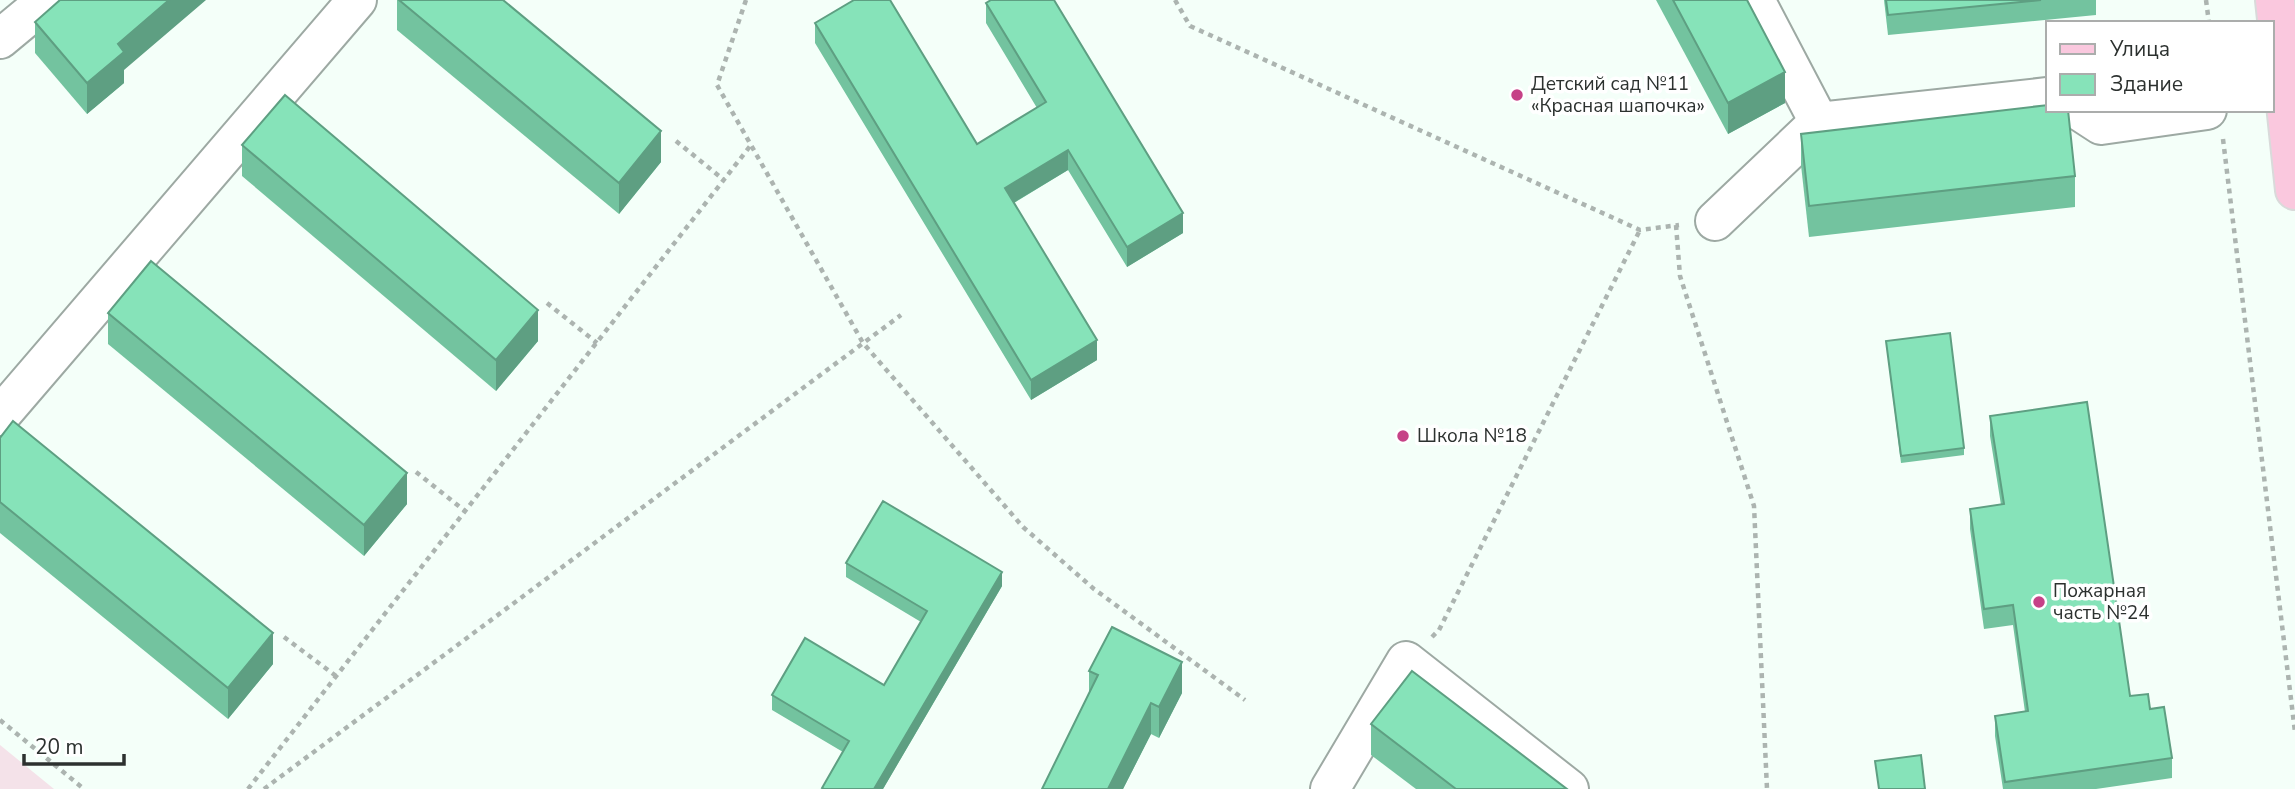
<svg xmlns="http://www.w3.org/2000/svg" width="2295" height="789" font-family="'Nunito Sans',sans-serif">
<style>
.green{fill:#f4e2e9}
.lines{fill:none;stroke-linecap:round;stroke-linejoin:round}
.minor-casing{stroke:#9da9a3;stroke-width:42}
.major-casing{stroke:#d9dada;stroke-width:42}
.path{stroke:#acb4b0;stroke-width:4.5;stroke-dasharray:5 5;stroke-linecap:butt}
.minor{stroke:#fff;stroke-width:38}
.major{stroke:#fac8de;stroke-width:38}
.wall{fill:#73c39f}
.shaded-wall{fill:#5e9f82}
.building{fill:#86e3b9;stroke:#5e9f82;stroke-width:2}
.poi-dot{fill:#c64287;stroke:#fff;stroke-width:2.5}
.labels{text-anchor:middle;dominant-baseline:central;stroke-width:7;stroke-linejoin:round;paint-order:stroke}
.poi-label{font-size:19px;fill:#2c312f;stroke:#fff;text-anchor:start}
</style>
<rect width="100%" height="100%" fill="#f4fff9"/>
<!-- green -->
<polygon class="green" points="0,745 54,789 0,789"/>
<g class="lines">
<defs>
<g id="minor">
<polyline points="1755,0 1819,122 2048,97"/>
<polyline points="0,39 47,0"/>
<polyline points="2078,110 2101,125 2207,110"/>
<polyline points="1715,221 1819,122"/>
<polyline points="0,416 357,0"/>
<polyline points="1330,789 1406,661 1569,789"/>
</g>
<polyline id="major" points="2275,0 2295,190"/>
</defs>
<!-- minor casing -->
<use href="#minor" class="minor-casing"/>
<!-- major casing -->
<use href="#major" class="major-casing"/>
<!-- path -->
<g class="path">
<polyline points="746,0 717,85 863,343 1023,527 1094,589 1245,700"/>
<polyline points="1175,0 1190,26 1640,230 1679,225"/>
<polyline points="2206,0 2209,23"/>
<polyline points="2223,139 2295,732"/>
<polyline points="676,141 724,180"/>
<polyline points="1676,225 1680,276 1754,506 1767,789"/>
<polyline points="547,303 597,343"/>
<polyline points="416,472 465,511"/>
<polyline points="284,637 336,676"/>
<polyline points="1432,637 1439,630 1640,230"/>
<polyline points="0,720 84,789"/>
<polyline points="248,789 751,145"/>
<polyline points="264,789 901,315"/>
</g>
<!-- minor -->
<use href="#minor" class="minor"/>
<!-- major -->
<use href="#major" class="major"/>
</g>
<!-- wall -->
<g class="wall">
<polygon points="397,0 503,0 661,162 619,214 397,30"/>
<polygon points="1656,0 1747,0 1785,103 1728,134"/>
<polygon points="1884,0 2096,0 2096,15 1888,35"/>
<polygon points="986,3 1183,233 1127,267 1068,170 1014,203 1097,360 1031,400 815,43 815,23 977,144 1037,108 986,23"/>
<polygon points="35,22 124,70 124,83 87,114 35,53"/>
<polygon points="1801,134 2075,176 2075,207 1809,237 1801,165"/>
<polygon points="242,145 538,341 496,391 242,176"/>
<polygon points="108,313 407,504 364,556 108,344"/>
<polygon points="1886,341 1964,448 1964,455 1901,463"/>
<polygon points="1990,416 2130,696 2150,709 2172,758 2172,778 2096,789 2003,789 1995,736 1995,716 2025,712 2013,625 1984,629 1970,529 1970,509 2001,505 1990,436"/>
<polygon points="0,438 273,664 228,719 0,533"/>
<polygon points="846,563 1002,586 883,789 822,789 843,752 772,710 772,695 884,685 921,622 846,577"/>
<polygon points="1089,671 1182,693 1159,738 1151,734 1123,789 1042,789 1089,693"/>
<polygon points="1371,724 1567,789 1416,789 1371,755"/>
</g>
<!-- shaded-wall -->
<g class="shaded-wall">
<polygon points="169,0 206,0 124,70 124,83 87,114 87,83 118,44"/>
<polygon points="1785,72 1785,103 1728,134 1728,103"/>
<polygon points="661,131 661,162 619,214 619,183"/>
<polygon points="1068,150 1068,170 1005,208 1005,188"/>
<polygon points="1183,213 1183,233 1127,267 1127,247"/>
<polygon points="538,310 538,341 496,391 496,360"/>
<polygon points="1097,340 1097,360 1031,400 1031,380"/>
<polygon points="407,473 407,504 364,556 364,525"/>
<polygon points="1002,572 1002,586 883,789 874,789"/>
<polygon points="273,633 273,664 228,719 228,688"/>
<polygon points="1182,662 1182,693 1159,738 1159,707"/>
<polygon points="1151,703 1151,734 1123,789 1108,789"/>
</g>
<!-- building -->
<g class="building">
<polygon points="60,0 169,0 118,44 124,52 87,83 35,22"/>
<polygon points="399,0 503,0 661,131 619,183"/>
<polygon points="854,0 890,0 977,144 1046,102 986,3 991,0 1054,0 1183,213 1127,247 1068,150 1005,188 1097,340 1031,380 815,23"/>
<polygon points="1673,0 1747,0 1785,72 1728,103"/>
<polygon points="1886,0 2041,0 1888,15"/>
<polygon points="285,95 538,310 496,360 242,145"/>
<polygon points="2048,105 2048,110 2068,110 2075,176 1809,206 1801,134"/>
<polygon points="151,261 407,473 364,525 108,313"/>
<polygon points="1950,333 1964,448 1901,456 1886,341"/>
<polygon points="2087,402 2130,696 2148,694 2150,709 2164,707 2172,758 2005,782 1995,716 2028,711 2013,605 1984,609 1970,509 2004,504 1990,416"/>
<polygon points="13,421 273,633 228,688 0,502 0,438"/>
<polygon points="883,501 1002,572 874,789 824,789 822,788 849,741 772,695 805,638 884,685 927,611 846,563"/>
<polygon points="1112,627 1182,662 1159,707 1151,703 1108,789 1042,789 1098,675 1089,671"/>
<polygon points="1412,671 1567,789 1456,789 1371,724"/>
<polygon points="1921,755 1925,789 1879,789 1875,761"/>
</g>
<!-- markers -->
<g class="poi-dot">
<circle cx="1517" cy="95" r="7"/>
<circle cx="1403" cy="436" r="7"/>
<circle cx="2039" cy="602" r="7"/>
</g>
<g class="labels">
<!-- poi labels -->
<g class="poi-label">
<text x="1531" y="84">Детский сад №11<tspan x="1531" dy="22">«Красная шапочка»</tspan></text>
<text x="1417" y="436">Школа №18</text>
<text x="2053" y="591">Пожарная<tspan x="2053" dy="22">часть №24</tspan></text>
</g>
</g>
<!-- legend -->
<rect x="2046" y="21" width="228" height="91" fill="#ffffff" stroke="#abadac" stroke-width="2"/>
<rect x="2060" y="44" width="35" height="10" fill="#fac8de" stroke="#abadac" stroke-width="2"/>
<text x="2110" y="56" font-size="21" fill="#2c312f">Улица</text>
<rect x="2060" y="74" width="35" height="21" fill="#86e3b9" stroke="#abadac" stroke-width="2"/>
<text x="2110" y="91" font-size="21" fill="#2c312f">Здание</text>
<!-- scale -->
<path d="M24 754v10h100v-10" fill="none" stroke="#2c312f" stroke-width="3.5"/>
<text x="35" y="754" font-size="21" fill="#2c312f" stroke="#ffffff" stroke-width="5" paint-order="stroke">20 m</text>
</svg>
